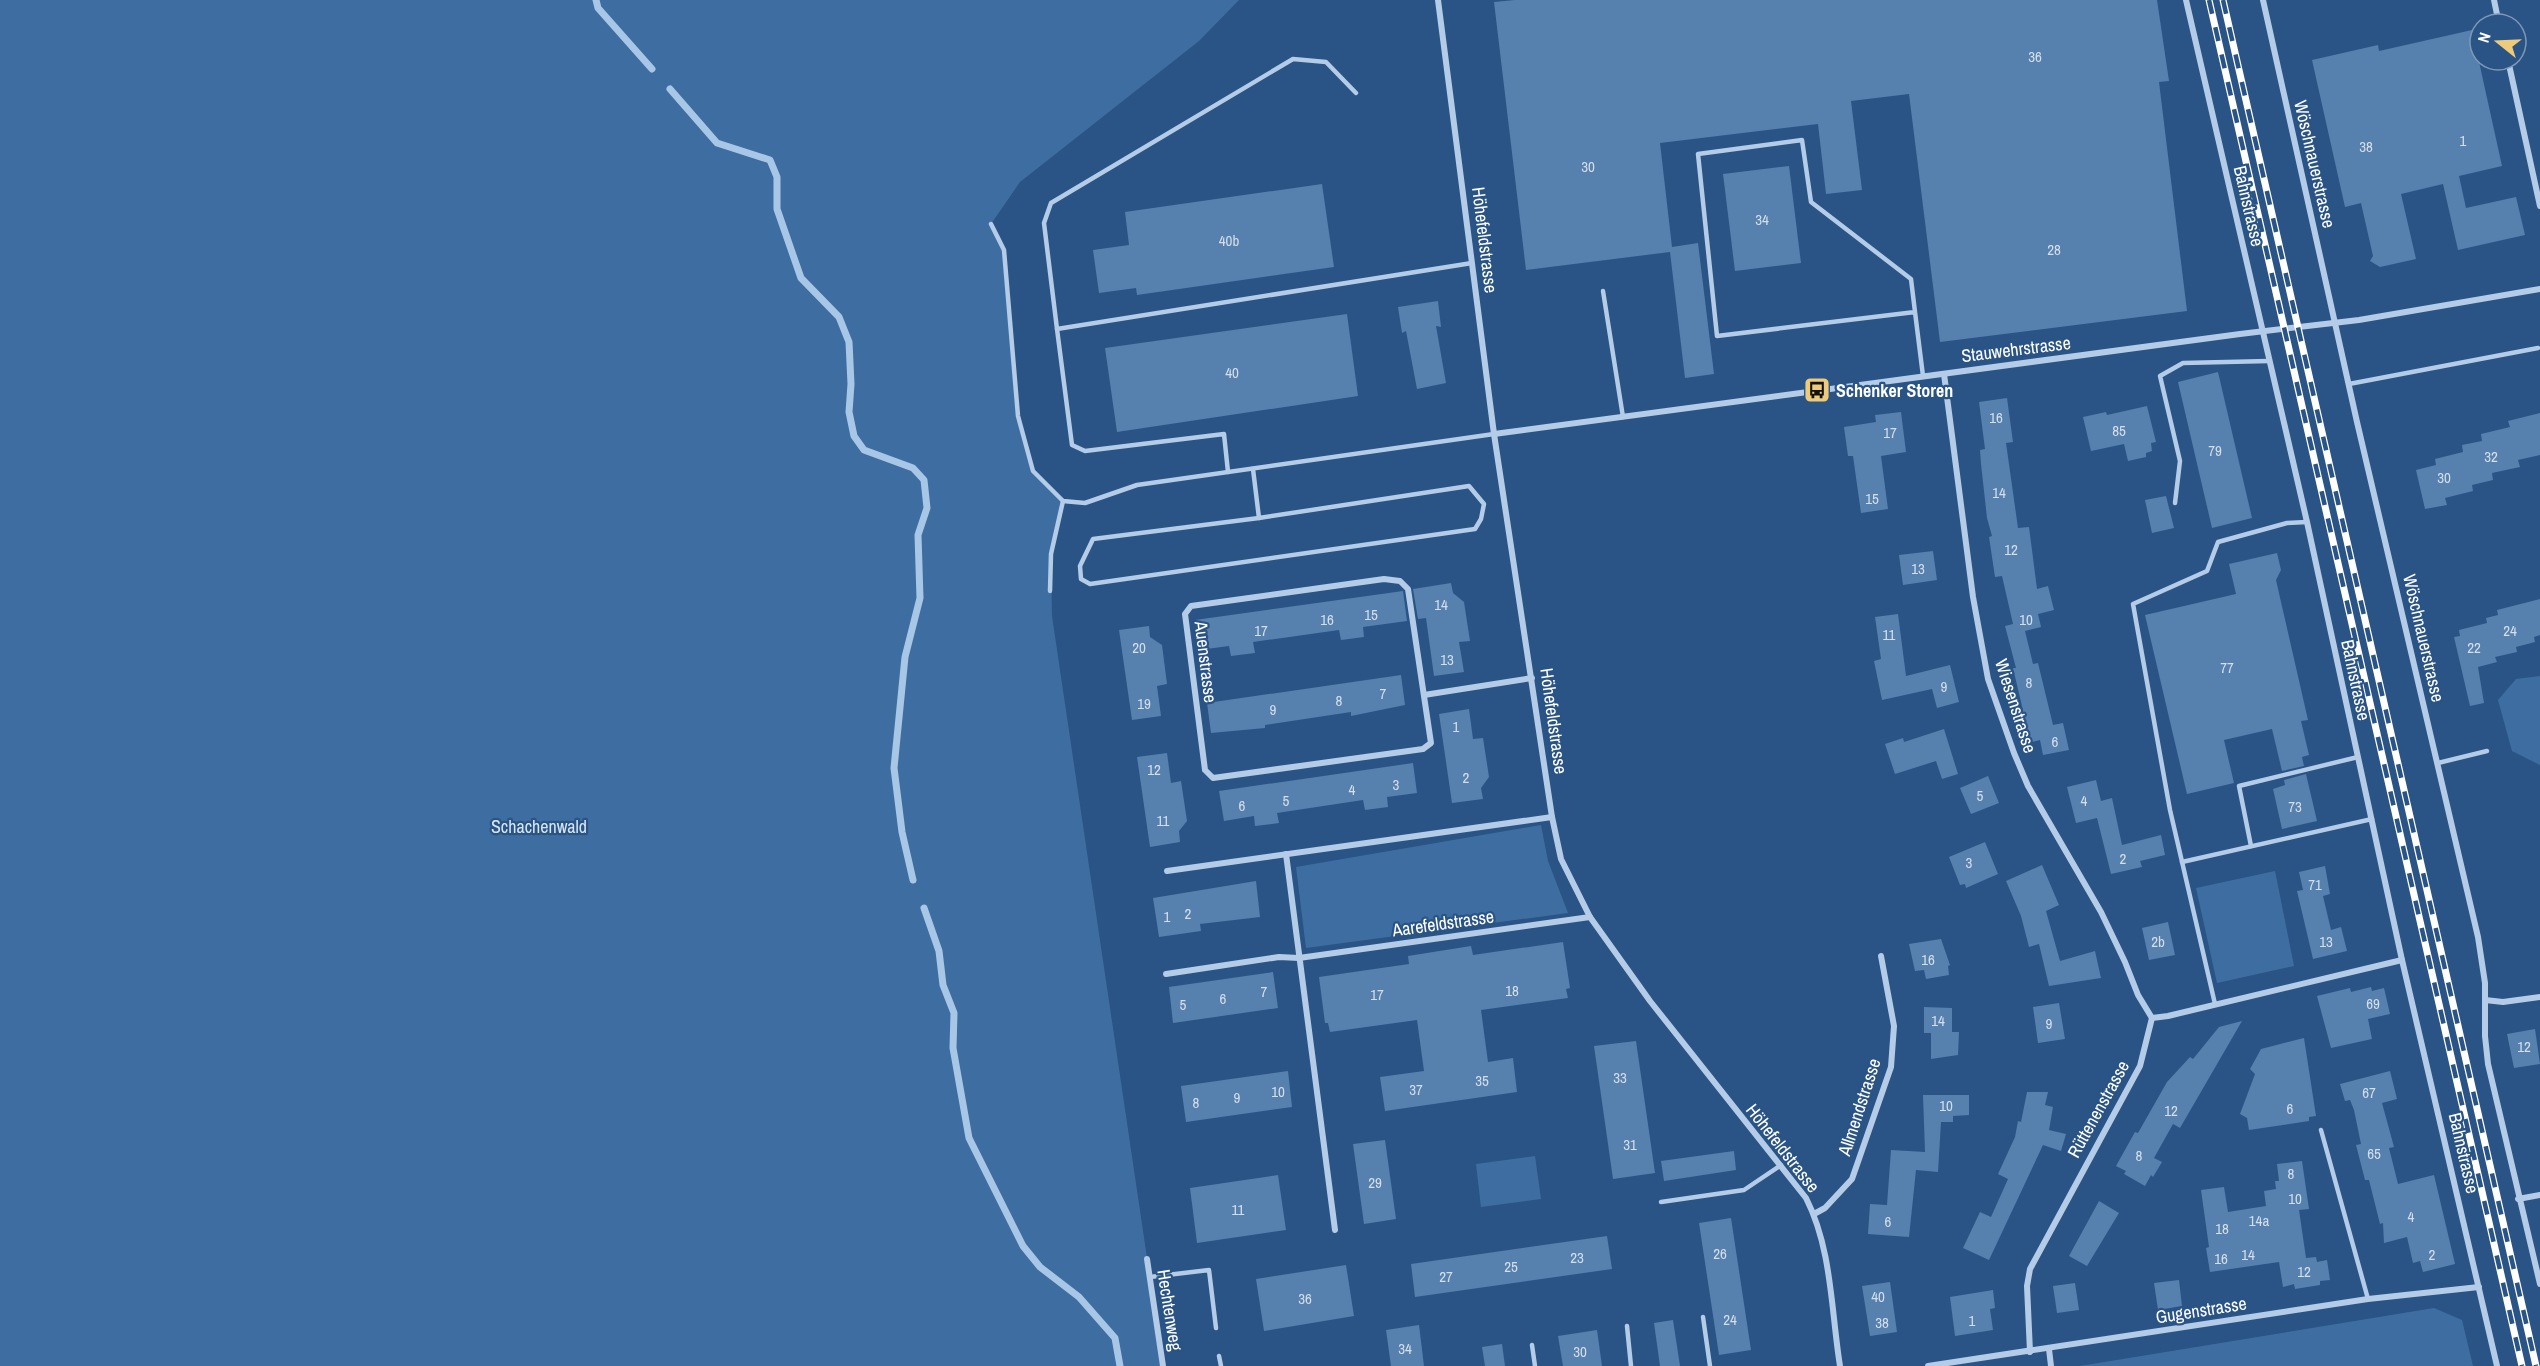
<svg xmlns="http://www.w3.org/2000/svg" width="2540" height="1366" font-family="'Archivo Narrow',sans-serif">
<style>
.green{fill:#3e6ea1}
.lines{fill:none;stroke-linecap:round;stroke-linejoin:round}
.stream{stroke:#a8c7e7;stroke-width:7}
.building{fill:#5680ae}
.lane{stroke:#b4cce7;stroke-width:4.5}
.street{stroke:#b4cce7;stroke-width:6}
.rail-casing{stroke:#fff;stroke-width:7}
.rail{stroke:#295485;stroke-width:4.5;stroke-dasharray:14;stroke-linecap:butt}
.labels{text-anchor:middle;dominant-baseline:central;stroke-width:4.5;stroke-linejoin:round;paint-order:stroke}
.number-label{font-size:15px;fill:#d5dfeb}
.street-label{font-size:18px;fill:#fff;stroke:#295485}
.poi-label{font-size:18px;font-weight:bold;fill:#fff;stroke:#295485;text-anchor:start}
.park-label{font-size:18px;fill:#d7e6f6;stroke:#295485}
</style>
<rect width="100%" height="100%" fill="#295485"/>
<!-- green -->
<g class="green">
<polygon points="0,0 1239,0 1199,41 1020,182 991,224 1004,250 1018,417 1033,471 1063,501 1051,554 1052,616 1163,1366 0,1366"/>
<polygon points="2540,676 2540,765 2512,751 2498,700 2516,679"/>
<polygon points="1541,825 1548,861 1568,913 1306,948 1296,867"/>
<polygon points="2275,871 2294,966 2217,983 2196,888"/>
<polygon points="1535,1156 1541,1199 1481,1207 1476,1164"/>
<polygon points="2434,1308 2462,1320 2473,1366 2080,1366"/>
</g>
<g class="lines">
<!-- stream -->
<g class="stream">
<polyline points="596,0 598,8 652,69"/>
<polyline points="670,89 717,143 770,160 777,177 777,209 801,278 839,317 849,342 851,384 849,412 854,436 864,450 913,468 924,480 927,508 918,535 920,598 905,657 894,768 902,832 913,880"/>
<polyline points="924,908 939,951 943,985 954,1013 953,1048 969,1138 1023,1246 1040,1267 1079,1297 1115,1338 1120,1366"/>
</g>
</g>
<!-- building -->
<g class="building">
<polygon points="1515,0 2157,0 2169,81 2159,82 2187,311 1940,342 1909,94 1851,101 1862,190 1826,194 1818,124 1660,143 1672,247 1698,243 1714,374 1685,378 1670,252 1526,270 1494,2"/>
<polygon points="2472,30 2502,166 2459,176 2466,208 2516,197 2525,235 2458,250 2443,184 2401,194 2416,259 2380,267 2370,261 2373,256 2361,203 2345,207 2312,60 2378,45 2379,51"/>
<polygon points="1789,166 1801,263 1735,271 1723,174"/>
<polygon points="1322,184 1334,267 1137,295 1136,288 1099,293 1093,250 1129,245 1125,212"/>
<polygon points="1438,301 1441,327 1436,326 1446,383 1417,389 1406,331 1402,333 1398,307"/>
<polygon points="1347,314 1358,396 1117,432 1105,348"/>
<polygon points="2218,372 2252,518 2212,528 2178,382"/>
<polygon points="2007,398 2013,442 2006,443 2018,528 2029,527 2037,589 2048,586 2054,610 2038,614 2041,627 2025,631 2033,664 2038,663 2053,725 2063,723 2069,750 2043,755 2040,740 2028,743 2023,724 2026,723 2013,668 2016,668 2005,626 2013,624 2002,576 1995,577 1989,537 1992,536 1987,518 1981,464 1980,450 1985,449 1979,402"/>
<polygon points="2147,406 2156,442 2151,443 2152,451 2146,453 2146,457 2128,461 2124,444 2091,451 2083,417 2106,412 2107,415"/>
<polygon points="1901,412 1906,452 1881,456 1888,509 1861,513 1853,456 1848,456 1844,427 1876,422 1875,415"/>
<polygon points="2540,413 2540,455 2518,460 2520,467 2492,473 2493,480 2472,485 2473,491 2445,498 2447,505 2425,509 2416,470 2436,465 2435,459 2463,452 2462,445 2482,441 2481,434 2510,427 2508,421"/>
<polygon points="2166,496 2174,528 2152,533 2145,500"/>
<polygon points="1933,551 1937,580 1903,585 1899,555"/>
<polygon points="2277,553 2281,570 2276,580 2308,720 2301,721 2309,755 2302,757 2304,766 2282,771 2272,729 2224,740 2234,783 2187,794 2145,615 2236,594 2229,564"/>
<polygon points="1451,583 1453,593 1464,602 1470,641 1459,642 1464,672 1434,676 1426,618 1418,619 1413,589"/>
<polygon points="1403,591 1407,621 1363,627 1364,637 1341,640 1339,630 1253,642 1255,653 1231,656 1229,646 1199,650 1195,620"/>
<polygon points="2540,599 2540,635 2534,637 2535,642 2516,647 2517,652 2495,657 2497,662 2478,667 2484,703 2470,706 2454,637 2460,636 2459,630 2487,623 2486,618 2498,615 2497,610"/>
<polygon points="1898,614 1906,676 1950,665 1959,702 1937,708 1932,689 1882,700 1874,661 1881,659 1875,617"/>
<polygon points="1149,626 1150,637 1162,645 1167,684 1157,686 1161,716 1132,720 1119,630"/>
<polygon points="1401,675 1405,705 1351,716 1351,712 1265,725 1265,728 1211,733 1207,703"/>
<polygon points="1469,709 1473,739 1483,738 1489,777 1481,788 1483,799 1452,803 1439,714"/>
<polygon points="1944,729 1958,774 1942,779 1936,761 1895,774 1885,744 1903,738 1904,742"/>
<polygon points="1167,753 1171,783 1181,781 1187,821 1179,831 1180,842 1150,847 1137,757"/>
<polygon points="1413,763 1417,793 1387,797 1388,807 1365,810 1363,800 1277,813 1279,823 1255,826 1254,816 1224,821 1219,791"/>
<polygon points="2306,774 2317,821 2282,829 2273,789 2285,785 2284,780"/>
<polygon points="1988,776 1999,803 1971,814 1960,788"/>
<polygon points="2096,780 2101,801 2112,798 2122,845 2161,835 2165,855 2140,861 2142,867 2111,874 2097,818 2076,823 2067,787"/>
<polygon points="1985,842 1998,874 1966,888 1965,884 1960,885 1949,857"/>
<polygon points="2042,865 2059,905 2046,911 2060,961 2095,951 2101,978 2049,986 2039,944 2029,947 2021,916 2006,881"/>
<polygon points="2325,866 2330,894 2323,896 2331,930 2341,927 2347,951 2313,959 2297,891 2303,890 2299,872"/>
<polygon points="1256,881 1260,917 1200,924 1201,931 1159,937 1153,898"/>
<polygon points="2168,922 2175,955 2149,960 2142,928"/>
<polygon points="1941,939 1950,965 1948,966 1949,975 1926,979 1924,970 1915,971 1909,944"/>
<polygon points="1563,942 1570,988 1566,989 1568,998 1481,1010 1488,1062 1513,1058 1517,1092 1385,1111 1380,1077 1424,1071 1417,1020 1330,1032 1328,1023 1325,1023 1319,977 1409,964 1408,956 1471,946 1473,955"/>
<polygon points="1273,972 1278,1008 1173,1023 1169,987"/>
<polygon points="2371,987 2372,991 2384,988 2390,1014 2368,1019 2372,1039 2331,1048 2317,996 2350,988 2351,992"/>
<polygon points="2059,1003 2065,1039 2038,1043 2033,1007"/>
<polygon points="1924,1007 1952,1008 1952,1032 1959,1032 1958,1055 1931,1059 1931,1033 1924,1033"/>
<polygon points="2242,1021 2180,1128 2173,1124 2154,1158 2162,1162 2153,1177 2151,1175 2145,1186 2124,1174 2126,1171 2116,1166 2135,1132 2138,1133 2167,1082 2190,1057 2193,1059 2219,1027"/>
<polygon points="2535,1029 2540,1064 2514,1068 2507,1034"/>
<polygon points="2304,1038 2316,1116 2309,1117 2309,1121 2249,1130 2247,1118 2240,1114 2255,1074 2250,1069 2261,1049"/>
<polygon points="1636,1041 1655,1173 1613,1179 1594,1046"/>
<polygon points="1288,1071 1292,1107 1186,1122 1181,1086"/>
<polygon points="2390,1071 2397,1099 2382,1103 2394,1147 2389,1148 2398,1184 2434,1175 2455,1264 2423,1272 2420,1261 2413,1263 2407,1237 2384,1243 2383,1223 2380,1224 2369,1180 2365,1180 2356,1145 2361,1144 2354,1110 2350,1100 2345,1101 2340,1084"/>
<polygon points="2027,1092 2048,1092 2045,1105 2053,1107 2049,1130 2066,1134 2061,1151 2043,1145 1989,1260 1963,1248 1980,1212 1991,1217 2008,1179 1998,1174 2015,1137 2018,1121 2021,1122"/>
<polygon points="1923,1095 1969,1095 1969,1115 1953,1116 1953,1122 1941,1122 1938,1172 1916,1170 1909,1237 1868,1234 1870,1204 1887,1205 1891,1150 1925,1152"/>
<polygon points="1385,1140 1396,1219 1364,1224 1353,1144"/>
<polygon points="1734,1151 1736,1170 1664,1181 1661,1161"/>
<polygon points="2302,1161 2309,1209 2299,1210 2306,1258 2316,1257 2317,1262 2327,1260 2330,1280 2320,1281 2320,1285 2295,1289 2294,1284 2283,1287 2279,1262 2210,1272 2206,1248 2209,1247 2201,1190 2224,1187 2228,1212 2266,1206 2264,1191 2276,1189 2275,1181 2279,1181 2277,1164"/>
<polygon points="1278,1175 1286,1230 1197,1243 1190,1188"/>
<polygon points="2099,1201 2119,1213 2087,1266 2069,1256"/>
<polygon points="1731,1218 1751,1350 1719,1355 1699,1223"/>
<polygon points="1607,1236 1612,1269 1415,1297 1411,1264"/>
<polygon points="1346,1265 1354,1316 1264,1331 1256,1279"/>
<polygon points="2179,1280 2182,1306 2158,1310 2154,1283"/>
<polygon points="1890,1282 1897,1332 1870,1336 1862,1286"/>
<polygon points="2075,1283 2079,1310 2057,1313 2053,1286"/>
<polygon points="1993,1290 1995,1308 1990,1309 1993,1330 1955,1336 1950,1297"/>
<polygon points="1673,1320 1680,1366 1660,1366 1654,1323"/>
<polygon points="1419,1325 1424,1366 1391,1366 1386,1330"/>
<polygon points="1597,1330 1602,1366 1563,1366 1558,1336"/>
<polygon points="1502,1344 1505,1366 1485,1366 1482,1347"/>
</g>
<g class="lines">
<!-- lane -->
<g class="lane">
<polyline points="991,224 1004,250 1018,416 1033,471 1063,501 1085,503 1137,485 1494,434"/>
<polyline points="1603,291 1623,417"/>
<polyline points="1915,312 1911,279 1811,202 1802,140 1698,154 1717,336 1915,312 1923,376"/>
<polyline points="1057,329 1044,223 1051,203 1293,59 1326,62 1356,93"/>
<polyline points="2349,384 2538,348"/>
<polyline points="1253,469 1259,518"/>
<polyline points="1228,472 1224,434 1085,451 1072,445 1057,329 1472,263"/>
<polygon points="1469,486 1484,504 1481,519 1475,529 1090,584 1081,579 1080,566 1093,539 1259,518"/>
<polyline points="2175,503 2180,461 2160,376 2183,363 2269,361"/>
<polyline points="1050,591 1051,554 1063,501"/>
<polyline points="2438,763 2487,751"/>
<polyline points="2251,846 2239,786 2358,757"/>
<polyline points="2182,862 2372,819"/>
<polyline points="2215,1004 2170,810 2133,604 2207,571 2218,542 2287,523 2307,522"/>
<polyline points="2321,1130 2368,1299"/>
<polyline points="1661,1202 1744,1190 1781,1165"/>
<polyline points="1150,1277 1209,1270 1216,1328"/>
<polyline points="1703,1317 1710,1366"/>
<polyline points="1627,1326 1631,1366"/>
<polyline points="1532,1345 1535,1366"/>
<polyline points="1219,1356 1221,1366"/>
</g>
<!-- street -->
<g class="street">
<path d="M 1438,0 L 1494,434 L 1552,817 L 1561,859 L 1590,917 L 1650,1001 L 1806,1198 C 1832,1249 1831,1310 1840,1366"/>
<polyline points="2186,0 2307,522 2402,960 2497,1366"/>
<polyline points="2263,0 2357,422 2478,937 2485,983 2485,1036 2488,1064 2540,1284"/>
<polyline points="2494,0 2499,24"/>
<polyline points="2508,60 2540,206"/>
<polyline points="1944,374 1973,597 1988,679 2014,753 2028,786 2101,912 2125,962 2138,995 2152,1018"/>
<polyline points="1494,434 2240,334 2359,320 2540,289"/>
<polygon points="1384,579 1400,581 1408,589 1431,743 1423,749 1213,778 1205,770 1185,614 1191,606"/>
<polyline points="1424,695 1532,678"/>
<polyline points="1286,854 1335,1230"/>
<polyline points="1167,871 1552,817"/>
<polyline points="1166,974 1279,957 1299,958 1590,917"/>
<polyline points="2485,1000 2503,1002 2540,997"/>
<polyline points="2518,1199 2540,1195"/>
<polyline points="1814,1214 1825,1208 1852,1179 1891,1067 1894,1026 1881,956"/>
<polyline points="1147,1259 1163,1366"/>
<polyline points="2049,1349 2051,1366"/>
<polyline points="2030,1352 2027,1286 2030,1269 2140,1066 2152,1018 2168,1016 2402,960"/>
<polyline points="1928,1366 2368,1299 2479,1287"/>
</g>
<defs>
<g id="rail">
<polyline points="2209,0 2522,1366"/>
<polyline points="2223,0 2536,1366"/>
</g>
</defs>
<!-- rail casing -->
<use href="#rail" class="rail-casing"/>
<!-- rail -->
<use href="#rail" class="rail"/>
</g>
<!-- icons -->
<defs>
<symbol id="bus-square" viewBox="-11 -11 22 22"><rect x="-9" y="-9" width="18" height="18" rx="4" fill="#eeca7b" stroke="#295485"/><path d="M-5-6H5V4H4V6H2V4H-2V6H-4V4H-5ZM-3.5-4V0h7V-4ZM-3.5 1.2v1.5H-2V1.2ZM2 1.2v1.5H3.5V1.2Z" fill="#111"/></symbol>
</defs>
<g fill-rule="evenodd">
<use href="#bus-square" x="1802" y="375" width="30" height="30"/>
</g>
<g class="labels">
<!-- number labels -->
<g class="number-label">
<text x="2035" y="56">36</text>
<text x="2463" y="140">1</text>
<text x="2366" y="146">38</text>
<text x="1588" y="166">30</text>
<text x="1762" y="219">34</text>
<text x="1229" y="240">40b</text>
<text x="2054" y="249">28</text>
<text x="1232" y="372">40</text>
<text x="1996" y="417">16</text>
<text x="2119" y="430">85</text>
<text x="1890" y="432">17</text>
<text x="2215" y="450">79</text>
<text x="2491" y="456">32</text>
<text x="2444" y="477">30</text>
<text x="1999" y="492">14</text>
<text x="1872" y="498">15</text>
<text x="2011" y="549">12</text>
<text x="1918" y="568">13</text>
<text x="1441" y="604">14</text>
<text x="1371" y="614">15</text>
<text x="1327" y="619">16</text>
<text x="2026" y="619">10</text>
<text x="1261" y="630">17</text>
<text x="2510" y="630">24</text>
<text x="1889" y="634">11</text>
<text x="1139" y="647">20</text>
<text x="2474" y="647">22</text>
<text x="1447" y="659">13</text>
<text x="2227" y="667">77</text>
<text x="2029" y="682">8</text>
<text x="1944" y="686">9</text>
<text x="1383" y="693">7</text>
<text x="1339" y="700">8</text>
<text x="1144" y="703">19</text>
<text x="1273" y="709">9</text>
<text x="1456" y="726">1</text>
<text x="2055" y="741">6</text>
<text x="1154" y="769">12</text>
<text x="1466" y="777">2</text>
<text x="1396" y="784">3</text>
<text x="1352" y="789">4</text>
<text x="1980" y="795">5</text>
<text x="1286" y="800">5</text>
<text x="2084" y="800">4</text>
<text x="1242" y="805">6</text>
<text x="2295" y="806">73</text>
<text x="1163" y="820">11</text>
<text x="2123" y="858">2</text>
<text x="1969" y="862">3</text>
<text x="2315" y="884">71</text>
<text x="1188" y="913">2</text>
<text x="1167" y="916">1</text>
<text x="2158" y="941">2b</text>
<text x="2326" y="941">13</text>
<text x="1928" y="959">16</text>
<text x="1512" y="990">18</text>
<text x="1264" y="991">7</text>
<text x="1377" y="994">17</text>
<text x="1223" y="998">6</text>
<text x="2373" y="1003">69</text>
<text x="1183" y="1004">5</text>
<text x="1938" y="1020">14</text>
<text x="2049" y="1023">9</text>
<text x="2524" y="1046">12</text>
<text x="1620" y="1077">33</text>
<text x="1482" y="1080">35</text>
<text x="1416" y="1089">37</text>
<text x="1278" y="1091">10</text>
<text x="2369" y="1092">67</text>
<text x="1237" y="1097">9</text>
<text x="1196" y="1102">8</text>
<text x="1946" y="1105">10</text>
<text x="2290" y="1108">6</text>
<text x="2171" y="1110">12</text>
<text x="1630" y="1144">31</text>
<text x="2374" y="1153">65</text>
<text x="2139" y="1155">8</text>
<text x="2291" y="1173">8</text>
<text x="1375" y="1182">29</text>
<text x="2295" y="1198">10</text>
<text x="1238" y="1209">11</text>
<text x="2411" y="1216">4</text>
<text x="2259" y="1220">14a</text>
<text x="1888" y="1221">6</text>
<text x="2222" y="1228">18</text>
<text x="1720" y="1253">26</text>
<text x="2248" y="1254">14</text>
<text x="2432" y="1254">2</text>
<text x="1577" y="1257">23</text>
<text x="2221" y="1258">16</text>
<text x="1511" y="1266">25</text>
<text x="2304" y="1271">12</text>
<text x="1446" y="1276">27</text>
<text x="1878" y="1296">40</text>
<text x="1305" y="1298">36</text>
<text x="1730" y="1319">24</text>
<text x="1972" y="1320">1</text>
<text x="1882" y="1322">38</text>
<text x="1405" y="1348">34</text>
<text x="1580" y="1351">30</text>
</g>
<!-- street labels -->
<g class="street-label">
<text transform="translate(2315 164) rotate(77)">Wöschnauerstrasse</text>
<text transform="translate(2249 206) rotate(77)">Bahnstrasse</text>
<text transform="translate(1485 240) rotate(83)">Höhefeldstrasse</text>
<text transform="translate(2016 349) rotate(-7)">Stauwehrstrasse</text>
<text transform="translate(2424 638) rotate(77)">Wöschnauerstrasse</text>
<text transform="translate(1206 662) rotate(83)">Auenstrasse</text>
<text transform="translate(2356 680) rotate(78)">Bahnstrasse</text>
<text transform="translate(2016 706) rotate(72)">Wiesenstrasse</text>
<text transform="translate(1554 721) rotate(82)">Höhefeldstrasse</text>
<text transform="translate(1443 923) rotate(-8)">Aarefeldstrasse</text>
<text transform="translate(1859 1107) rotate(-72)">Allmendstrasse</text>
<text transform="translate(2098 1109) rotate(-61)">Rüttenenstrasse</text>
<text transform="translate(1783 1148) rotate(52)">Höhefeldstrasse</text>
<text transform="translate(2464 1153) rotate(77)">Bahnstrasse</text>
<text transform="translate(1170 1310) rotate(81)">Hechtenweg</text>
<text transform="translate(2201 1310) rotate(-9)">Gugenstrasse</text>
</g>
<!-- poi labels -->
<g class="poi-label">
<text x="1836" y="390">Schenker Storen</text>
</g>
<!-- park labels -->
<g class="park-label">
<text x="539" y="826">Schachenwald</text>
</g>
</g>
<!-- north arrow -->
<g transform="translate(2498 42) rotate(288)"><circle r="28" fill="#295485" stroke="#7f98b6" stroke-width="1.5"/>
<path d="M0-4.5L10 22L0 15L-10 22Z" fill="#eeca7b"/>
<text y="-9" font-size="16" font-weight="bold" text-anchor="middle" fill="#ffffff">N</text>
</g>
</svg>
